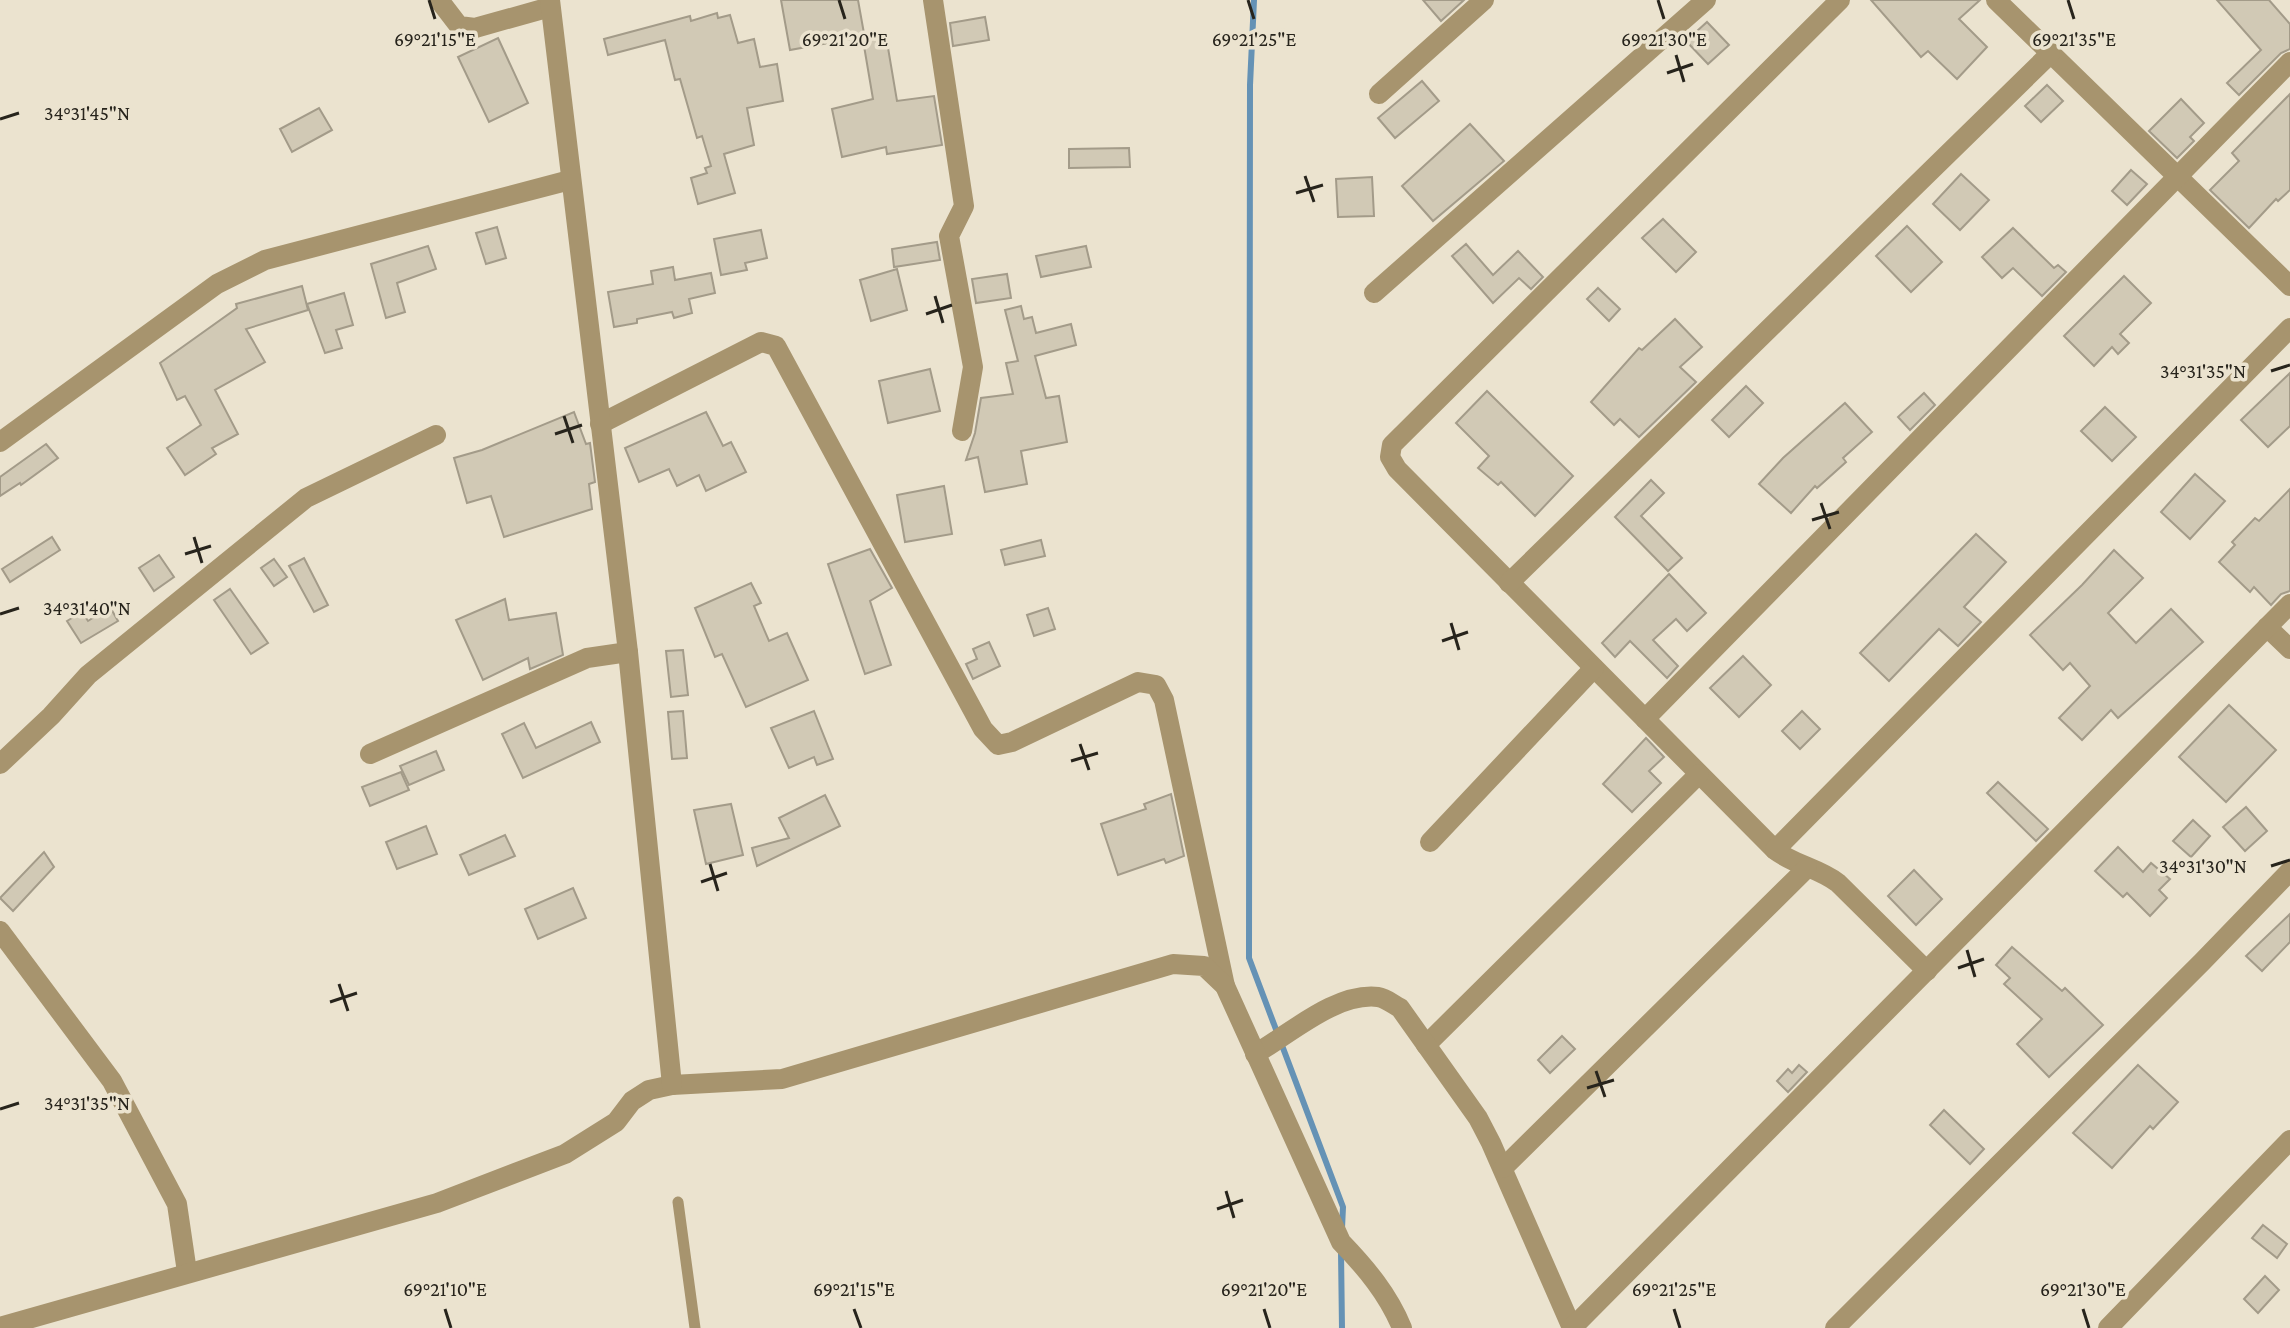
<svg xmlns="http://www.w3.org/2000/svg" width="2290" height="1328" font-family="'Crimson Pro',serif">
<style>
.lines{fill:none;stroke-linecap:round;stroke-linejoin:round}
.stream{stroke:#6592b5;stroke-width:6}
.building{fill:#d1c9b5;stroke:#a39b89;stroke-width:2}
.service{stroke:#a7946e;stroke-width:11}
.minor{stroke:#a7946e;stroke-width:20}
.tertiary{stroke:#a7946e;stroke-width:20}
.ticks{fill:none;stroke:#27241c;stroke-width:3}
.ticks-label{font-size:20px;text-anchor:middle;fill:#27241c;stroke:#ebe3cf;stroke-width:7;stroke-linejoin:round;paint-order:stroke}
</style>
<rect width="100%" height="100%" fill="#ebe3cf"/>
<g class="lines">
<!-- stream -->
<g class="stream">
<polyline points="1254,0 1250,85 1249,958 1343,1207 1342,1228"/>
<polyline points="1341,1252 1342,1328"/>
</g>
</g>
<!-- building -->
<g class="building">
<polygon points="781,0 858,0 865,39 886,36 897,101 934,96 942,145 887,154 886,147 842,157 832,109 873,99 863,40 850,43 850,39 790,50"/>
<polygon points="1423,0 1464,0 1441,21"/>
<polygon points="1871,0 1980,0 1959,19 1987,47 1957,79 1928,51 1921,57"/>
<polygon points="2217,0 2269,0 2290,24 2290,49 2281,53 2239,95 2227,83 2261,50"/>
<polygon points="717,13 718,18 730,15 738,43 754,39 760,67 777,64 783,101 747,108 754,145 724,154 735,193 698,204 691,178 707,173 705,168 711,166 702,136 697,138 680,79 675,80 665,40 608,55 604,39 690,16 691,21"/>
<polygon points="985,17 989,40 953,46 950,23"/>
<polygon points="1707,22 1729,45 1708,64 1686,41"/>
<polygon points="498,38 528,103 489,122 458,57"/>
<polygon points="1422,81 1439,101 1395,138 1378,118"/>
<polygon points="2047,85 2063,101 2041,122 2025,106"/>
<polygon points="2290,94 2290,190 2278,201 2276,199 2249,228 2210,190 2239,161 2232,153"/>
<polygon points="2181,99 2204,123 2190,137 2194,141 2177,158 2149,131"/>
<polygon points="319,108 332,130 292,152 280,129"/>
<polygon points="1470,124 1504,161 1433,221 1402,186"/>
<polygon points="1129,148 1130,167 1069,168 1069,149"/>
<polygon points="2131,170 2147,184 2127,205 2112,191"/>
<polygon points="1961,174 1989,200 1960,230 1933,204"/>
<polygon points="1372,177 1374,216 1338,217 1336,179"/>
<polygon points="1663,219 1696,252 1676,272 1642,238"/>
<polygon points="1907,226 1942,262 1911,292 1876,256"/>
<polygon points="497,227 506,258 486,264 476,233"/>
<polygon points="2013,228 2054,268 2058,265 2066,272 2042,296 2013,268 2002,278 1982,257"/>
<polygon points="761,230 767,258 745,263 747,270 721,275 714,239"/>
<polygon points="937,242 940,260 894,267 892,249"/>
<polygon points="1466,244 1493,275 1518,251 1543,277 1531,289 1519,278 1493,303 1452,256"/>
<polygon points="428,246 436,269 397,283 405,312 386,318 371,264"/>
<polygon points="1086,246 1091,267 1041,277 1036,256"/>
<polygon points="673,267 675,280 711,273 715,293 689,299 692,313 674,318 672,312 637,319 637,323 614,327 608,292 653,284 651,271"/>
<polygon points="897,269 907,310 871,321 860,280"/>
<polygon points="1007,274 1011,298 976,303 972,279"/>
<polygon points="2124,276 2151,303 2120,334 2129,343 2118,354 2112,347 2094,366 2064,336"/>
<polygon points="302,286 308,310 246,329 265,362 215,390 238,434 212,448 216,454 185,475 167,448 201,425 185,396 177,400 160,363 237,308 236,304"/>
<polygon points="1598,288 1620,309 1609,321 1587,299"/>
<polygon points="344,293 353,325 336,330 342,348 325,353 307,304"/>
<polygon points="1021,306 1024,319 1032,317 1036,333 1071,324 1076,345 1035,356 1046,398 1059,396 1067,442 1021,451 1027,484 985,492 978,457 966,460 975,433 981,398 1013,394 1006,363 1018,361 1005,310"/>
<polygon points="1675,319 1702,347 1680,367 1696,382 1639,437 1620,419 1614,425 1591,402 1639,348 1642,350"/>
<polygon points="930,369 940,411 888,423 879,381"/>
<polygon points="2290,373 2290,426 2268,447 2241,420"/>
<polygon points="1746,386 1763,403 1729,437 1712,420"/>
<polygon points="1487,391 1573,476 1535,516 1501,482 1498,485 1478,468 1489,456 1456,423"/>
<polygon points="1924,393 1935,405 1910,430 1898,417"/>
<polygon points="1845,403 1872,432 1843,458 1846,462 1817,488 1815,486 1791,513 1759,484 1783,458"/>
<polygon points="2105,407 2136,437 2112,461 2081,431"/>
<polygon points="574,412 586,444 590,443 595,482 589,484 592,509 504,537 491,496 467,503 454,458 482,450"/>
<polygon points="706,412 723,446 731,442 746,472 706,491 699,475 677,486 669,469 639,482 625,448"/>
<polygon points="46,444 58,458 21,485 20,483 0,496 0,477"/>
<polygon points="2195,474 2225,501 2190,539 2161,512"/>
<polygon points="1651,480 1664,493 1641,516 1682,558 1668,571 1615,517"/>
<polygon points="944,486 952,534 905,542 897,495"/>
<polygon points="2290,489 2290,591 2281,594 2271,605 2254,587 2250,592 2219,562 2235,545 2232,542 2255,518 2259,521"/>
<polygon points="1976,534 2006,562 1964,607 1981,622 1958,646 1939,629 1889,681 1860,653"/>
<polygon points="52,537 60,550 10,582 2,569"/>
<polygon points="1041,540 1045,556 1005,565 1001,550"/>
<polygon points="870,549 892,588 870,601 891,665 865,674 828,564"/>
<polygon points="2114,550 2143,578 2108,613 2136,643 2171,609 2203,642 2118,718 2111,710 2082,740 2059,718 2090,686 2070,663 2063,670 2030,635 2082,585"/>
<polygon points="159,555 174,577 154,591 139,568"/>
<polygon points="304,558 328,605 314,612 289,566"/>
<polygon points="274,559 287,577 274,586 261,568"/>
<polygon points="1669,574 1706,613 1687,631 1676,619 1653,640 1678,666 1667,678 1630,641 1615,657 1602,643"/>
<polygon points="751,583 761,603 754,606 769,641 787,633 808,680 746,707 722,654 715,657 695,608"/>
<polygon points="230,589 268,643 251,654 214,600"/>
<polygon points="505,599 509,620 556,613 563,655 530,669 528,658 483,680 456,620"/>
<polygon points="110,607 118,621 81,643 67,621 82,612 88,621"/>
<polygon points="1048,608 1055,629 1034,636 1027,615"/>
<polygon points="989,642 1000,666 973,679 966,664 977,659 973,649"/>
<polygon points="683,650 688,695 671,697 666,651"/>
<polygon points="1743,656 1771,685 1739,717 1710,688"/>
<polygon points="2229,705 2276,750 2226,802 2179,757"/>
<polygon points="683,711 687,758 672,759 668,712"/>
<polygon points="814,711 833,759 817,765 814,757 789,768 771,728"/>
<polygon points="1802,711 1820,729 1800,749 1782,731"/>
<polygon points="591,722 600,742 523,778 502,734 524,723 536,748"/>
<polygon points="1646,738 1664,757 1649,771 1661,783 1632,812 1603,784"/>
<polygon points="436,751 444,770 409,785 400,766"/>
<polygon points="401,772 409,790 370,806 362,787"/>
<polygon points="1998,782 2048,829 2036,841 1987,793"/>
<polygon points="1171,794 1184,856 1166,863 1164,859 1118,875 1101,824 1146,809 1144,804"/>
<polygon points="825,795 840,826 757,866 752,848 789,838 779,818"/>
<polygon points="731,804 743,855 706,864 694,810"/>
<polygon points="2246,807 2267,831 2245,851 2223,827"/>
<polygon points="2193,820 2210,836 2191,857 2173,841"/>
<polygon points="426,826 437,854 397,869 386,842"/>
<polygon points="505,835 515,856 469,875 460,855"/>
<polygon points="2118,847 2143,872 2151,863 2170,879 2159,890 2167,898 2150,916 2127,893 2123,897 2095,871"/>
<polygon points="44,852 54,867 13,911 0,898"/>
<polygon points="1914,870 1942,899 1916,925 1888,896"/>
<polygon points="573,888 586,918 538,939 525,909"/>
<polygon points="2290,914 2290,942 2262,971 2246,956"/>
<polygon points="2012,947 2062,991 2065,988 2103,1025 2049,1077 2017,1044 2042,1019 2004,984 2010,978 1996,965"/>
<polygon points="1562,1036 1575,1049 1550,1073 1538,1060"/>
<polygon points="1799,1065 1807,1072 1788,1092 1777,1081 1788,1069 1792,1073"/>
<polygon points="2138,1065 2178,1102 2153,1129 2150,1126 2112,1168 2073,1133"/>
<polygon points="1944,1110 1984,1149 1970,1164 1930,1125"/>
<polygon points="2263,1225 2287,1244 2277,1258 2252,1238"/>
<polygon points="2265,1276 2279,1290 2258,1313 2244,1299"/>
</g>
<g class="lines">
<!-- service -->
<polyline class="service" points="678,1202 695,1328"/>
<!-- minor -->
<g class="minor">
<polyline points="439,0 459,26 475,28 550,7"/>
<polyline points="933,0 964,206 949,236 973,367 962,431"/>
<path d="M 1840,0 L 1392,445 L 1390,457 L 1397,469 L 1775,850 C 1794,865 1819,868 1838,883 L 1927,971"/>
<polyline points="1996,0 2290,286"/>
<polyline points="1379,94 1484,0"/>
<polyline points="1374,293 1706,0"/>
<polyline points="600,424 761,342 776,346 983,729 998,745 1012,742 1138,682 1156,685 1164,700 1225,986"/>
<polyline points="0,442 217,284 265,260 570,180"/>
<polyline points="1509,583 2050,54"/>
<polyline points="2267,627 2290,649"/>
<polyline points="1645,719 2290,62"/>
<polyline points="370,754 587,658 628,652"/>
<polyline points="0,764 51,716 88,675 306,498 436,435"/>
<polyline points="1430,842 1594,668"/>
<polyline points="1775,850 2290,328"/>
<polyline points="0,931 112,1081 177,1204 187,1272"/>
<polyline points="1426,1045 1699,774"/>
<path d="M 1255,1054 C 1290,1034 1336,992 1378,997 C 1386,998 1394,1005 1400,1008 L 1478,1118 L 1491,1143 L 1572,1328"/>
<polyline points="1503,1168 1807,868"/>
<path d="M 0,1327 L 437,1203 L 565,1154 L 616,1122 L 632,1101 L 649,1090 L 672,1085 L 782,1079 L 1173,964 L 1204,966 L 1225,986 L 1341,1242 C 1366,1268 1388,1294 1402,1328"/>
<polyline points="1572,1328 2290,604"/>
<polyline points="1835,1328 2202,962 2290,871"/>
<polyline points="2108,1328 2290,1140"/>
</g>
<!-- tertiary -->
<polyline class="tertiary" points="550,0 628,652 672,1085"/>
</g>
<!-- ticks -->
<path class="ticks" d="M 429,0 L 435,19M 839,0 L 845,19M 1248,0 L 1254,19M 1658,0 L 1664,19M 2068,0 L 2074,19M 1676,55 L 1684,82M 1667,73 L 1693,64M 0,119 L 19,113M 1305,176 L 1314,202M 1296,193 L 1323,185M 935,296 L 943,323M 926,314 L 952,305M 2271,371 L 2290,365M 564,416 L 573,443M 555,434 L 582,425M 1821,503 L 1830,529M 1812,520 L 1839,512M 194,537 L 202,563M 185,554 L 211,546M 0,614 L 19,608M 1451,623 L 1459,650M 1442,641 L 1468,632M 1080,744 L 1089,770M 1071,761 L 1098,753M 710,864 L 718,891M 2271,866 L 2290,860M 701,882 L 727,873M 1967,950 L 1975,977M 1958,968 L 1984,959M 339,984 L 348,1011M 330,1002 L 357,993M 1596,1071 L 1605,1097M 1587,1088 L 1614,1080M 0,1109 L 19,1103M 1226,1191 L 1234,1218M 1217,1209 L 1243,1200M 445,1309 L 451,1328M 854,1309 L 861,1328M 1264,1309 L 1270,1328M 1674,1309 L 1680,1328M 2083,1309 L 2089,1328"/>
<g class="ticks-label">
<text x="435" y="46">69°21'15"E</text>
<text x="845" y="46">69°21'20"E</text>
<text x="1254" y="46">69°21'25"E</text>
<text x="1664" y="46">69°21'30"E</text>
<text x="2074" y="46">69°21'35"E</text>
<text x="87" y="120">34°31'45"N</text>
<text x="2203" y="378">34°31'35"N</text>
<text x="87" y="615">34°31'40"N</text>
<text x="2203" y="873">34°31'30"N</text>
<text x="87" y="1110">34°31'35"N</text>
<text x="445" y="1296">69°21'10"E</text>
<text x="854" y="1296">69°21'15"E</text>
<text x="1264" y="1296">69°21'20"E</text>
<text x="1674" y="1296">69°21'25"E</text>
<text x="2083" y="1296">69°21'30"E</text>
</g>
</svg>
